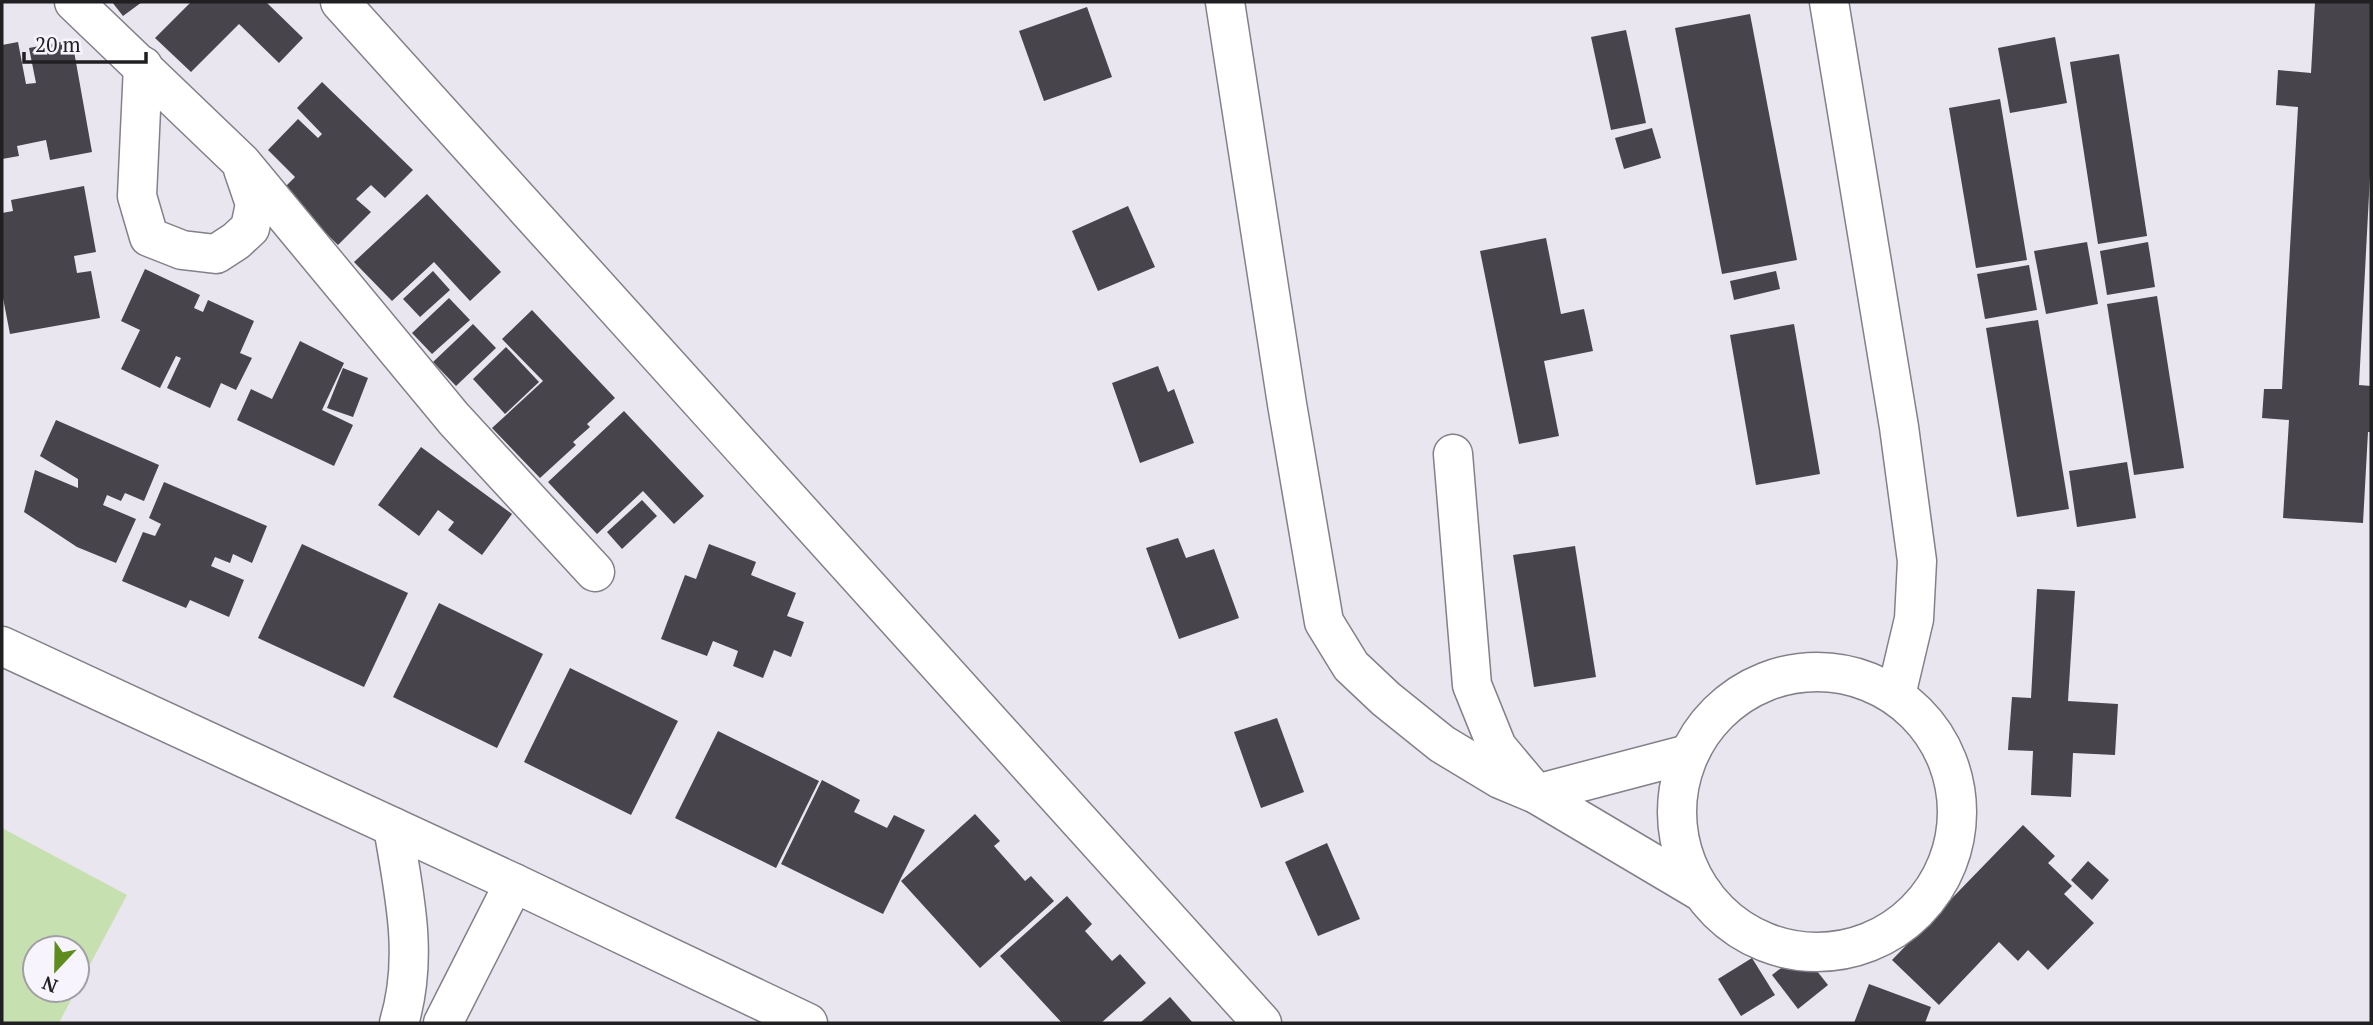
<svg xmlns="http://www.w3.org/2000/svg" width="2373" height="1025" font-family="'PT Serif',serif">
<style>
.green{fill:#c7e0b0}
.building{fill:#47444c}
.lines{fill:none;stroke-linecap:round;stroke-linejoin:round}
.minor-casing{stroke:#838089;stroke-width:41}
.minor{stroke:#fff;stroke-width:38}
</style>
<rect width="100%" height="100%" fill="#eae6f0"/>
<!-- green -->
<polygon class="green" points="2,828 127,895 77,989 77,948 35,948 35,990 76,990 59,1023 2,1023"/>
<!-- building -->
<g class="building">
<polygon points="112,2 142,2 123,16"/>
<polygon points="191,2 266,2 303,38 279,63 239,24 191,72 155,38"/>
<polygon points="2315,2 2371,2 2371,157 2359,385 2371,386 2371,432 2368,432 2363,523 2283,518 2289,420 2262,418 2264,389 2282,389 2298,107 2276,105 2278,70 2311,73"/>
<polygon points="1087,7 1112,77 1044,101 1019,31"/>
<polygon points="1750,14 1797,260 1722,274 1675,28"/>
<polygon points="1626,30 1646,123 1611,130 1591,37"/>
<polygon points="2055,37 2067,103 2010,113 1998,48"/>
<polygon points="72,40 92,152 50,160 46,140 17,146 19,156 2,159 2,45 18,42 26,84 36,83 29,48"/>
<polygon points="2119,54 2147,236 2098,244 2070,62"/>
<polygon points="322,82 413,170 385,198 371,185 356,199 371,212 338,245 282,190 295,177 268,150 298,119 318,138 322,134 297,108"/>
<polygon points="2000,99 2027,260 1976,268 1949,108"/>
<polygon points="1652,128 1661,158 1624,169 1615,138"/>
<polygon points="84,186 96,252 74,256 77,273 91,271 100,318 10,334 2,293 2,213 13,211 11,200"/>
<polygon points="427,194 501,272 470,301 434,262 392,301 354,262"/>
<polygon points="1128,206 1155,267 1098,291 1072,231"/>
<polygon points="1546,238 1561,314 1584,309 1593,351 1544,361 1559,436 1519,444 1480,251"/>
<polygon points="2087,242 2098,304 2046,314 2034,251"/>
<polygon points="2148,242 2155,287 2107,295 2100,251"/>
<polygon points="2029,265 2037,310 1985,319 1977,274"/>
<polygon points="145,269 200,295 194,308 203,312 208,300 254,321 240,353 252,358 236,390 221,383 210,408 167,388 181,358 176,356 160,388 121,369 140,330 121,321"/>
<polygon points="433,271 450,290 420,317 403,299"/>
<polygon points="1776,271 1780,289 1734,300 1730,281"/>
<polygon points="2157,296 2184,468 2134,475 2107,304"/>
<polygon points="449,298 470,320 432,354 412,333"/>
<polygon points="532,310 615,398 587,424 590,427 573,442 576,445 540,478 492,428 543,381 502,339"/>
<polygon points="2038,320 2069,509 2017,517 1986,328"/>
<polygon points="473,324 496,348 456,386 433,362"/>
<polygon points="1794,324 1820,474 1756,485 1730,335"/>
<polygon points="300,341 344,363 322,410 353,425 334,466 237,420 251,389 272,399"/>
<polygon points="506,347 539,382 505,414 473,379"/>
<polygon points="1158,366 1168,392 1174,389 1194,443 1140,463 1112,383"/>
<polygon points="343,368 368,378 353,417 327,408"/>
<polygon points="624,411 704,496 674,524 643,491 597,534 548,482"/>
<polygon points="56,420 159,465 144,501 125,493 121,501 107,495 103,505 136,519 116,563 77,547 24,512 35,470 78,488 78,479 40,456"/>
<polygon points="421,447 512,514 482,555 448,530 454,522 438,510 419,536 378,505"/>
<polygon points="2127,462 2136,518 2077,527 2069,471"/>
<polygon points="164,482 267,526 252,563 233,554 230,563 215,557 211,566 244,580 229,617 190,600 186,608 122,581 143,532 155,536 161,524 149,518"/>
<polygon points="642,500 657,516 622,549 607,532"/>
<polygon points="1178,538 1186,558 1214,549 1239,618 1179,639 1146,548"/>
<polygon points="302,544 408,593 364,687 258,638"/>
<polygon points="709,544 756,562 751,575 796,593 787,616 804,622 791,657 774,650 763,678 733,666 738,651 713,641 707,656 661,639 685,575 696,579"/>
<polygon points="1575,546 1596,677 1534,687 1513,555"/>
<polygon points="2037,589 2075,591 2068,701 2118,704 2115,755 2073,753 2071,797 2031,795 2033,751 2008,750 2012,697 2031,698"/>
<polygon points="439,603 543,654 497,748 393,697"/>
<polygon points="570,668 678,721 631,815 524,762"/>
<polygon points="1277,718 1304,792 1261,808 1234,732"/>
<polygon points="718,731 819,781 776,868 675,818"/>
<polygon points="822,780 860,800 854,812 887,828 894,815 925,830 883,914 781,864"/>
<polygon points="975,814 1000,841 994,846 1025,881 1031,876 1054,901 980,968 901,881"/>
<polygon points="2023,825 2055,856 2048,863 2072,886 2064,894 2094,923 2048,970 2028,950 2018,961 1999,942 1939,1005 1892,960"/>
<polygon points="1327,843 1360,919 1318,936 1285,862"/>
<polygon points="2088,861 2109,880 2092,900 2071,880"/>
<polygon points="1067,896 1092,924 1085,931 1112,961 1120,954 1146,983 1101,1023 1062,1023 1000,956"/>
<polygon points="1802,952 1828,985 1798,1009 1772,975"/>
<polygon points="1752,958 1775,995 1741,1016 1718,979"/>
<polygon points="1869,984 1931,1007 1925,1023 1854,1023"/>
<polygon points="1170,997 1193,1023 1140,1023"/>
</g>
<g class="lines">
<defs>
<g id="minor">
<polyline points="74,2 242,163 454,419 595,572"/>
<polyline points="340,2 1262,1023"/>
<polyline points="1225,2 1287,404 1324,622 1351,666 1386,699 1442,744 1500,779 1536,794 1703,893"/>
<polyline points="1829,2 1899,427 1917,561 1914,619 1896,695"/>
<polyline points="143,66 137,196 149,237 182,250 216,254 236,241 250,228 255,204 243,169"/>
<polyline points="1453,454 1472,685 1497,747 1528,784"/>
<polyline points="2,646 514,883 808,1023"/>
<circle cx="1817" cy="812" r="140"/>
<polyline points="1536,794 1688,754"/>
<path d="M 393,827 C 404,893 419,957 399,1023"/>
<polyline points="443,1023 514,883"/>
</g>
</defs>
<!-- minor casing -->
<use href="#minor" class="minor-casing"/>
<!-- minor -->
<use href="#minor" class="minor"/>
</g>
<!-- border -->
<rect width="2373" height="1025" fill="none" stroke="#201f22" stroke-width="7"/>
<!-- north arrow -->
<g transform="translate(56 969) rotate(202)"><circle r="33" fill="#f7f4fd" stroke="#a19fa5" stroke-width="2"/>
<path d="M0-5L12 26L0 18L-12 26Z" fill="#5f8c1f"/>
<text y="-10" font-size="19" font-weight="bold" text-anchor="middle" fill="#201f22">N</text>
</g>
<!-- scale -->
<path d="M24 52v10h122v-10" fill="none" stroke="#201f22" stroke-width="3.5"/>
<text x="35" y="52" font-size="21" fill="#201f22" stroke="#f7f4fd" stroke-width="5" paint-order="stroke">20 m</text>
</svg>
